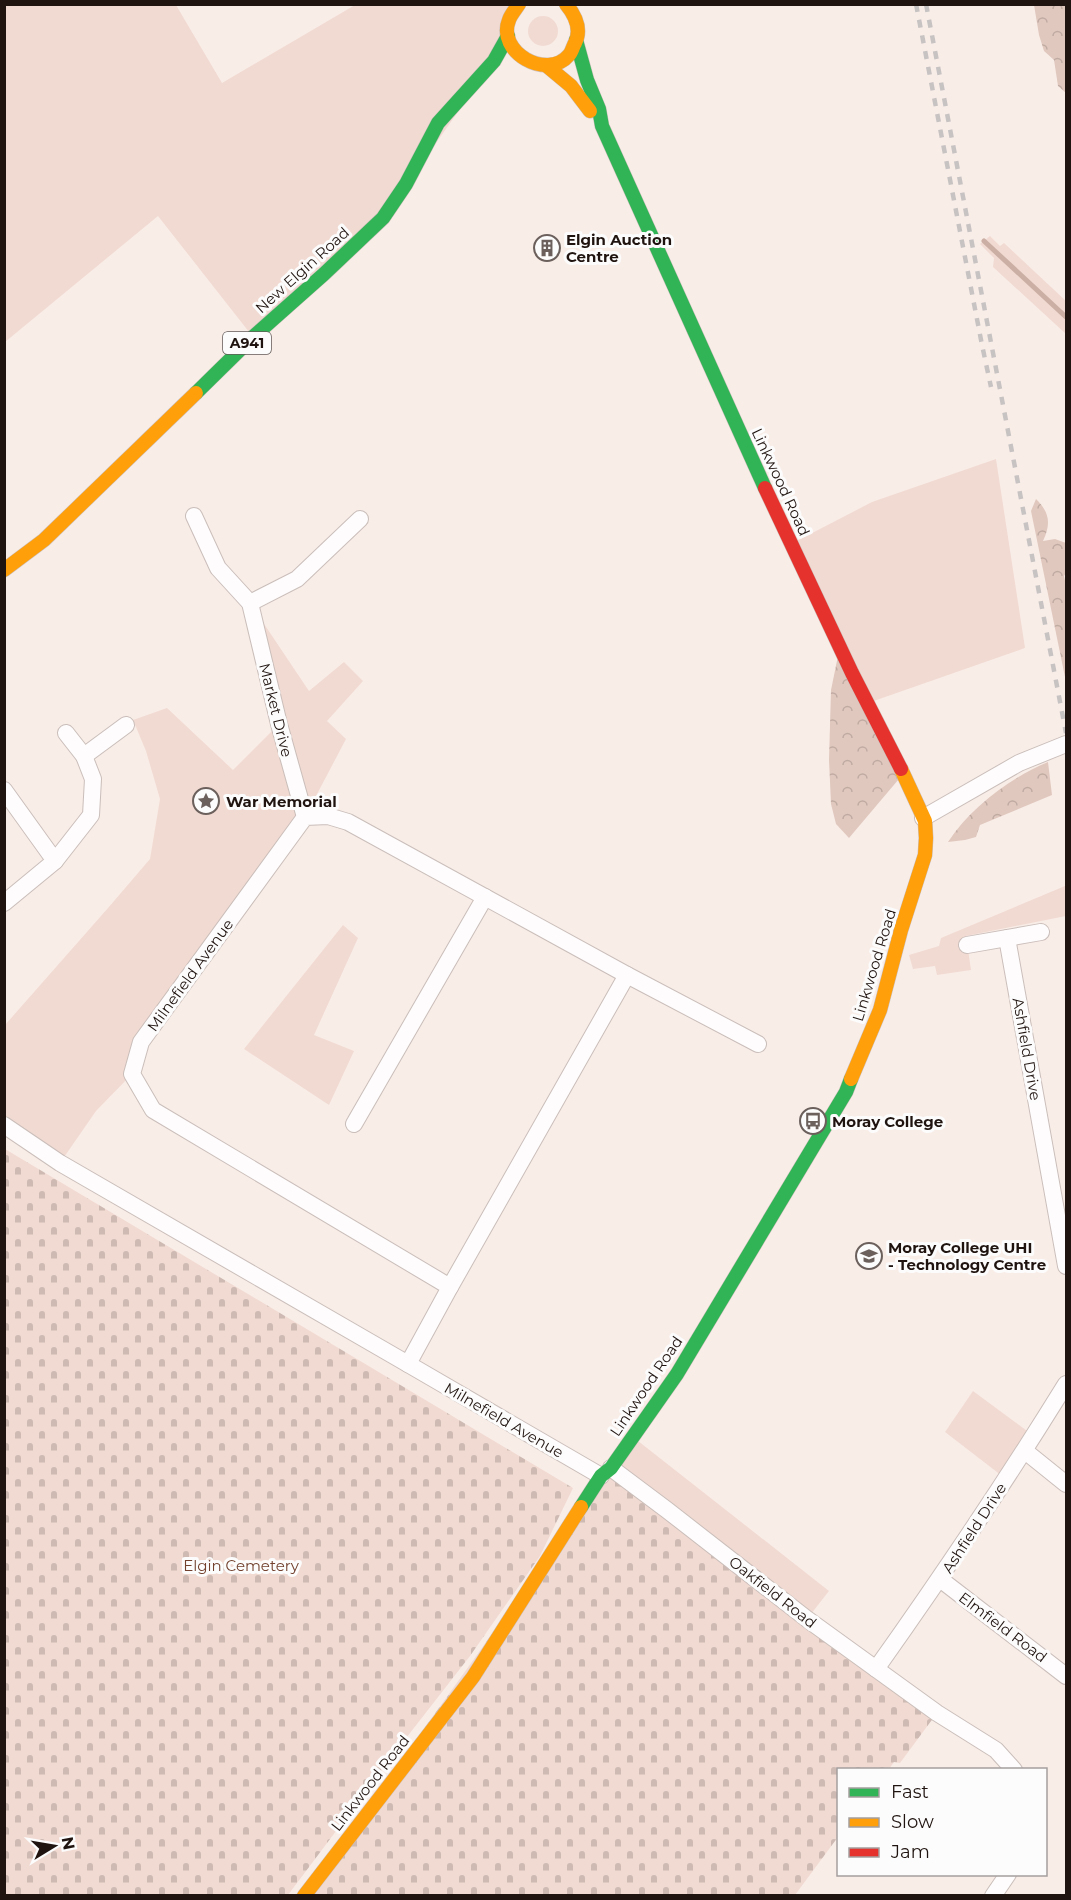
<svg xmlns="http://www.w3.org/2000/svg" width="1071" height="1900" font-family="Montserrat,sans-serif">
<style>
.green{fill:#f1dad2}
.forest{fill:url(#forest-crowns)}
.cemetery{fill:url(#cemetery-stones)}
.lines{fill:none;stroke-linecap:round;stroke-linejoin:round}
.stream{stroke:#cbafa4;stroke-width:5}
.street-casing{stroke:#cabeba;stroke-width:18}
.fast-casing{stroke:#cabeba;stroke-width:15}
.slow-casing{stroke:#cabeba;stroke-width:15}
.jam-casing{stroke:#cabeba;stroke-width:15}
.street{stroke:#fefcfc;stroke-width:16}
.fast{stroke:#30b455;stroke-width:14}
.slow{stroke:#ff9f0a;stroke-width:14}
.jam{stroke:#e5322d;stroke-width:14}
.rail{stroke:#c7c3c3;stroke-width:4.5;stroke-dasharray:8 8;stroke-linecap:butt}
.labels{text-anchor:middle;dominant-baseline:central;stroke-width:6;stroke-linejoin:round;paint-order:stroke}
.shield{fill:#fcfcfc;stroke:#625a57;stroke-width:1.5}
.shield-label{font-size:14px;font-weight:bold;fill:#201410}
.poi-label{font-size:15px;font-weight:bold;fill:#201410;stroke:#fcfcfc;text-anchor:start}
.street-label{font-size:15px;fill:#201410;stroke:#fcfcfc}
.park-label{font-size:15px;fill:#72402d;stroke:#fcfcfc}
</style>
<defs>
<pattern id="forest-crowns" width="20" height="18" patternUnits="userSpaceOnUse" patternTransform="scale(1.5)"><rect width="20" height="18" fill="#e0c8be"/><path d="M2 6a3 3 0 1 1 6 0M12 15a3 3 0 1 1 6 0" fill="none" stroke="#c0aba2"/></pattern>
<pattern id="cemetery-stones" width="16" height="16" patternUnits="userSpaceOnUse" patternTransform="scale(1.5)"><rect width="16" height="16" fill="#f1dad2"/><path d="M2 7V4a2 2 0 0 1 4 0v3zM10 15v-3a2 2 0 0 1 4 0v3z" fill="#cebab3"/></pattern>
</defs>
<rect width="100%" height="100%" fill="#f9ede8"/>
<!-- green -->
<g class="green">
<polygon points="5,5 176,5 222,83 355,5 519,5 494,61 383,218 253,337 158,216 5,342"/>
<circle cx="543" cy="31" r="15"/>
<polygon points="990,236 1000,246 1004,243 1066,301 1066,334 993,267 994,258 980,244"/>
<polygon points="996,459 1025,648 868,703 791,544 872,502"/>
<polygon points="250,603 309,691 344,662 363,681 327,721 346,739 305,817 141,1042 132,1074 96,1111 60,1163 5,1125 5,1025 108,908 150,859 160,799 146,751 133,720 167,708 233,770 279,724"/>
<polygon points="1065,886 1066,916 966,936 971,970 937,975 935,966 913,969 909,955 939,946 941,938"/>
<polygon points="343,925 358,938 314,1035 354,1051 329,1105 244,1049"/>
<polygon points="973,1391 1034,1436 1006,1479 945,1432"/>
<polygon points="633,1437 829,1591 807,1619 611,1468"/>
</g>
<!-- forest -->
<g class="forest">
<polygon points="1034,5 1066,5 1066,93 1058,86 1054,60 1044,51 1039,35"/>
<path d="M 1036,499 C 1050,513 1051,524 1043,541 L 1055,539 L 1066,543 L 1066,573 L 1064,576 L 1066,585 L 1066,682 L 1031,511 Z"/>
<polygon points="840,646 904,773 849,838 836,824 831,804 829,760 831,690"/>
<path d="M 1048,762 L 1052,795 L 980,825 L 976,837 L 965,840 L 948,842 C 971,807 1010,778 1048,762 Z"/>
</g>
<!-- cemetery -->
<g class="cemetery">
<polygon points="5,1149 573,1488 540,1556 470,1656 403,1742 288,1895 5,1896"/>
<polygon points="611,1468 937,1713 900,1763 894,1762 889,1769 838,1770 838,1837 795,1895 304,1896"/>
</g>
<g class="lines">
<!-- stream -->
<polyline class="stream" points="984,241 1066,317"/>
<defs>
<g id="street">
<polyline points="194,516 218,568 250,603 279,724 305,817"/>
<polyline points="250,603 297,579 360,519"/>
<polyline points="84,756 126,725"/>
<polyline points="4,790 55,861"/>
<polyline points="923,818 1019,763 1066,744"/>
<polyline points="4,903 55,861 91,815 93,779 84,756 66,733"/>
<polyline points="1007,938 1066,1266"/>
<polyline points="967,945 1041,932"/>
<polyline points="354,1124 485,897"/>
<polyline points="4,1125 60,1163 408,1364"/>
<polyline points="450,1287 627,975"/>
<polyline points="1025,1451 1066,1484"/>
<polyline points="611,1468 667,1510 807,1619 937,1713 996,1750 1014,1770"/>
<polyline points="601,1476 408,1364 450,1287 153,1110 132,1074 141,1042 305,817 328,816 348,822 627,975 758,1044"/>
<polyline points="940,1579 1066,1676"/>
<path d="M 876,1669 C 942,1576 1006,1481 1066,1384"/>
<polyline points="993,1896 1008,1874"/>
</g>
<g id="fast">
<polyline points="576,40 587,80 599,109 602,126 765,488"/>
<polyline points="196,393 253,337 324,274 383,218 406,184 438,123 494,61 508,36"/>
<polyline points="581,1507 601,1476 611,1468 677,1374 846,1092 851,1079"/>
</g>
<g id="slow">
<path d="M 519,4 C 516,9 511,14 509,20 C 496,52 547,81 569,55 C 572,52 573,46 575,43 C 582,29 575,15 566,4"/>
<polyline points="547,66 571,86 590,111"/>
<polyline points="4,570 44,540 196,393"/>
<polyline points="851,1079 880,1010 901,930 925,855 926,838 925,821 901,769"/>
<polyline points="304,1896 473,1677 581,1507"/>
</g>
<polyline id="jam" points="765,488 852,673 901,769"/>
</defs>
<!-- street casing -->
<use href="#street" class="street-casing"/>
<!-- fast casing -->
<use href="#fast" class="fast-casing"/>
<!-- slow casing -->
<use href="#slow" class="slow-casing"/>
<!-- jam casing -->
<use href="#jam" class="jam-casing"/>
<!-- street -->
<use href="#street" class="street"/>
<!-- fast -->
<use href="#fast" class="fast"/>
<!-- slow -->
<use href="#slow" class="slow"/>
<!-- jam -->
<use href="#jam" class="jam"/>
<!-- rail -->
<g class="rail">
<polyline points="916,4 982,345 991,387"/>
<polyline points="926,4 1066,733"/>
</g>
</g>
<!-- icons -->
<defs>
<symbol id="building-ring" viewBox="-11 -11 22 22"><circle r="9.5" fill="#fcfcfc" stroke="#6c605c" stroke-width="1.5"/><path d="M-4-6H4V6H1V3H-1V6H-4ZM-2.5-4.3h1.7v1.8h-1.7ZM.8-4.3h1.7v1.8H.8ZM-2.5-1h1.7V.8h-1.7ZM.8-1h1.7V.8H.8Z" fill="#6c605c"/></symbol>
<symbol id="sight-ring" viewBox="-11 -11 22 22"><circle r="9.5" fill="#fcfcfc" stroke="#6c605c" stroke-width="1.5"/><path d="M0-6L1.8-2.2L6-1.7L2.9 1.2L3.7 5.4L0 3.3L-3.7 5.4L-2.9 1.2L-6-1.7L-1.8-2.2Z" fill="#6c605c"/></symbol>
<symbol id="bus-ring" viewBox="-11 -11 22 22"><circle r="9.5" fill="#fcfcfc" stroke="#6c605c" stroke-width="1.5"/><path d="M-5-6H5V4H4V6H2V4H-2V6H-4V4H-5ZM-3.5-4V0h7V-4ZM-3.5 1.2v1.5H-2V1.2ZM2 1.2v1.5H3.5V1.2Z" fill="#6c605c"/></symbol>
<symbol id="university-ring" viewBox="-11 -11 22 22"><circle r="9.5" fill="#fcfcfc" stroke="#6c605c" stroke-width="1.5"/><path d="M0-5L7-2L0 1L-7-2ZM-4 1L0 2.5L4 1V4Q0 6-4 4Z" fill="#6c605c"/></symbol>
</defs>
<g fill-rule="evenodd">
<use href="#building-ring" x="532" y="233" width="30" height="30"/>
<use href="#sight-ring" x="191" y="786" width="30" height="30"/>
<use href="#bus-ring" x="798" y="1106" width="30" height="30"/>
<use href="#university-ring" x="854" y="1241" width="30" height="30"/>
</g>
<g class="labels">
<!-- shield labels -->
<rect class="shield" x="223" y="332" width="48" height="22" rx="4.5"/>
<g class="shield-label">
<text x="247" y="343">A941</text>
</g>
<!-- poi labels -->
<g class="poi-label">
<text x="566" y="239">Elgin Auction<tspan x="566" dy="17">Centre</tspan></text>
<text x="226" y="801">War Memorial</text>
<text x="832" y="1121">Moray College</text>
<text x="888" y="1247">Moray College UHI<tspan x="888" dy="17">- Technology Centre</tspan></text>
</g>
<!-- street labels -->
<g class="street-label">
<text transform="translate(302 270) rotate(-42)">New Elgin Road</text>
<text transform="translate(781 482) rotate(65)">Linkwood Road</text>
<text transform="translate(276 710) rotate(76)">Market Drive</text>
<text transform="translate(874 965) rotate(-73)">Linkwood Road</text>
<text transform="translate(190 975) rotate(-54)">Milnefield Avenue</text>
<text transform="translate(1027 1049) rotate(80)">Ashfield Drive</text>
<text transform="translate(646 1386) rotate(-56)">Linkwood Road</text>
<text transform="translate(504 1420) rotate(30)">Milnefield Avenue</text>
<text transform="translate(974 1528) rotate(-57)">Ashfield Drive</text>
<text transform="translate(773 1592) rotate(38)">Oakfield Road</text>
<text transform="translate(1003 1627) rotate(37)">Elmfield Road</text>
<text transform="translate(370 1783) rotate(-52)">Linkwood Road</text>
</g>
<!-- park labels -->
<g class="park-label">
<text x="241" y="1565">Elgin Cemetery</text>
</g>
</g>
<!-- border -->
<rect width="1071" height="1900" fill="none" stroke="#201410" stroke-width="12"/>
<!-- legend -->
<rect x="837" y="1768" width="210" height="108" fill="#fcfcfc" stroke="#a49f9e" stroke-width="1.5"/>
<rect x="849" y="1788" width="30" height="9" fill="#30b455" stroke="#a49f9e" stroke-width="1.5"/>
<text x="891" y="1798" font-size="18" fill="#201410">Fast</text>
<rect x="849" y="1818" width="30" height="9" fill="#ff9f0a" stroke="#a49f9e" stroke-width="1.5"/>
<text x="891" y="1828" font-size="18" fill="#201410">Slow</text>
<rect x="849" y="1848" width="30" height="9" fill="#e5322d" stroke="#a49f9e" stroke-width="1.5"/>
<text x="891" y="1858" font-size="18" fill="#201410">Jam</text>
<!-- north arrow -->
<g transform="translate(54 1846) rotate(79)" stroke="#fcfcfc" stroke-width="4.5" paint-order="stroke">
<path d="M0-4.5L10 22L0 15L-10 22Z" fill="#201410"/>
<text y="-9" font-size="16" font-weight="bold" text-anchor="middle" fill="#201410">N</text>
</g>
</svg>
